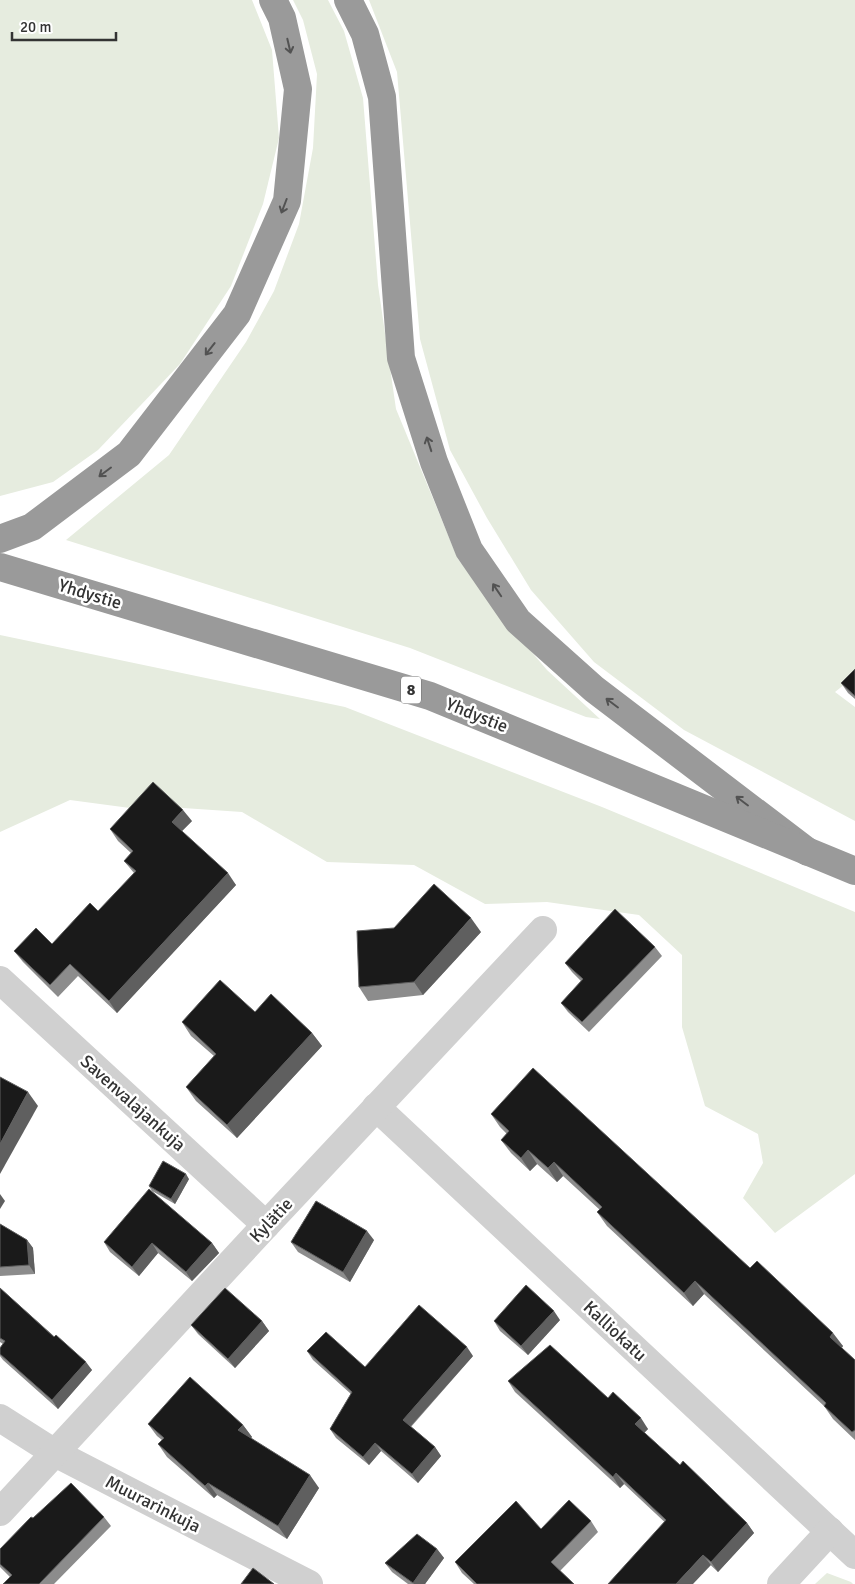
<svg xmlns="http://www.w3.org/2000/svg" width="855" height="1584" font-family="Signika,sans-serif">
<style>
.green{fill:#e6ecdf}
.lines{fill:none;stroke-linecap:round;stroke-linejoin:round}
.street{stroke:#d0d0d0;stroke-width:28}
.highway{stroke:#9a9a9a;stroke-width:28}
.wall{fill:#8c8c8c}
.shaded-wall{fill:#5f5f5f}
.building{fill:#1a1a1a;stroke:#5f5f5f}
.oneway{stroke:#525252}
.labels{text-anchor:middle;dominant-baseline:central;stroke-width:5;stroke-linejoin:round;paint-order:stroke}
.shield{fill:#fff;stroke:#707070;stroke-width:1}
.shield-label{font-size:16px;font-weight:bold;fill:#333}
.street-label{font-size:18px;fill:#333;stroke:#fff}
</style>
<rect width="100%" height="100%" fill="#fff"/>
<!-- green -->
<g class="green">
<polygon points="0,0 252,0 272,50 279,138 263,204 231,286 180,364 98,450 53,482 0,496"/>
<polygon points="293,0 328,0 344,31 363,98 378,285 396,409 458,559 501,616 547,670 600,719 586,717 410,648 66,540 169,455 246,342 274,291 299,224 313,148 317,74 303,20"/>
<polygon points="369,0 855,0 855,676 835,692 855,707 855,821 684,730 594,662 531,590 487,518 450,450 420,339 397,72"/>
<polygon points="0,635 345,707 602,807 855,912 855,1174 775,1233 743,1198 763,1163 758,1134 705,1106 682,1027 682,955 639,915 547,902 485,904 414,865 327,862 242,812 183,808 130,808 70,800 0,832"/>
<polygon points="827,1573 851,1582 853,1584 815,1584"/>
</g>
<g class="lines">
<!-- street -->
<g class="street">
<polyline points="0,980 266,1225"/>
<polyline points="376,1107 855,1555"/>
<polyline points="0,1418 55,1453 309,1584"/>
<polyline points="0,1512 266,1225 543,930"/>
<polyline points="781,1584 830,1531"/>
</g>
<!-- highway -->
<g class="highway">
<polyline points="348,0 365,34 382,97 401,358 434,462 469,550 518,621 594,689 808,852"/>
<polyline points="0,539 32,527 129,454 237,314 287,201 298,89 282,18 273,0"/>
<polyline points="0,567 430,696 855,871"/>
</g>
</g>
<!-- wall -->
<g class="wall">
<polygon points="855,669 855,699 848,693 841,683"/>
<polygon points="192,821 182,831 236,885 117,1013 78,976 58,997 23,962 14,951 52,944 98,911 134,873 124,861 131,853 118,841 110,829"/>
<polygon points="394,928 481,932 423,995 368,1001 359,987"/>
<polygon points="655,947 662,956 589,1032 568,1012 561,1003 581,981 572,972 565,963"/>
<polygon points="255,1012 312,1033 322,1046 237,1138 196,1101 186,1087 214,1056 191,1036 182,1022"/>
<polygon points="491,1114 750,1268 843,1346 842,1348 855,1360 855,1440 833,1419 824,1406 704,1294 693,1306 607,1226 597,1212 600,1210 563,1176 557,1182 537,1164 530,1171 511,1153 501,1140 507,1134 500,1127"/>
<polygon points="189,1179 175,1204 152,1191 149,1186"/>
<polygon points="0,1224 27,1240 33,1248 35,1274 0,1276"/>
<polygon points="374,1240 350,1282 298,1252 291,1242"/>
<polygon points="104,1242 212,1243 219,1253 192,1281 158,1253 139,1276 110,1252"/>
<polygon points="0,1288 92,1370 58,1409 3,1360 0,1356 0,1348 3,1344 0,1342"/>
<polygon points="560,1320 528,1355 500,1331 494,1321"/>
<polygon points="262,1321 269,1331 235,1368 198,1334 191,1325"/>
<polygon points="307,1351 365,1367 473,1356 411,1427 435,1447 441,1456 418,1483 381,1451 369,1465 336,1438 330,1429 351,1394 313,1360"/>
<polygon points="508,1381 608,1398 648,1429 644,1433 680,1465 747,1523 754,1533 718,1572 624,1484 620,1488 515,1392"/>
<polygon points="148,1424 243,1425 252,1437 251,1438 319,1488 287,1539 217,1495 214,1498 167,1457 158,1444 162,1440 157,1436"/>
<polygon points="104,1517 111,1526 54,1584 3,1584 10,1577 0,1567 0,1549 33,1518"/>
<polygon points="591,1521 598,1532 560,1571 574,1584 474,1584 462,1573 455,1562 541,1529"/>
<polygon points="437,1549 444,1558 425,1584 408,1584 392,1572 385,1563"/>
</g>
<!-- shaded-wall -->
<g class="shaded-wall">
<polygon points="183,810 192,821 180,833 172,822"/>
<polygon points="228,873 236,885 117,1013 109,1001"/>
<polygon points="471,918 481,932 423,995 414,982"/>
<polygon points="312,1033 322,1046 237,1138 227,1125"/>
<polygon points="28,1092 38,1106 0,1174 0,1144"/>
<polygon points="528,1150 537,1164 530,1171 521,1158"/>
<polygon points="554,1162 563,1176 557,1182 548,1168"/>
<polygon points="186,1174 189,1179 175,1204 171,1199"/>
<polygon points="0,1194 5,1201 0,1209"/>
<polygon points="367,1231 374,1240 350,1282 343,1272"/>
<polygon points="27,1240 33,1248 35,1274 29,1265"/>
<polygon points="152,1243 158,1253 139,1276 132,1267"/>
<polygon points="212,1243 219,1253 192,1281 186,1272"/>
<polygon points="695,1281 704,1294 693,1306 684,1293"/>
<polygon points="554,1311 560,1320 528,1355 521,1346"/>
<polygon points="262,1321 269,1331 235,1368 228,1359"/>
<polygon points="833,1333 843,1346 839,1351 830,1337"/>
<polygon points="467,1347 473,1356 409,1428 403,1420"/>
<polygon points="86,1362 92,1370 58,1409 52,1400"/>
<polygon points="641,1418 648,1429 642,1435 635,1424"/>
<polygon points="243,1425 252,1437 247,1442 238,1430"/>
<polygon points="375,1443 381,1451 369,1465 363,1457"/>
<polygon points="435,1447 441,1456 418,1483 412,1474"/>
<polygon points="616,1473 624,1484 620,1488 613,1477"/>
<polygon points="310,1475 319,1488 287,1539 278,1526"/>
<polygon points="208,1483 217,1495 214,1498 205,1486"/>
<polygon points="747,1523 754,1533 718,1572 711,1562"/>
<polygon points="437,1549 444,1558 425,1584 414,1584 413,1583"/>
<polygon points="703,1555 711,1565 693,1584 676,1584"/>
</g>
<!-- building -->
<g class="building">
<polygon points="855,669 855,696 841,683"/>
<polygon points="153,782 183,810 172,822 228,873 109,1001 70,964 50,985 14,951 36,928 52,944 90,903 98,911 136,871 124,861 133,851 110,829"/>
<polygon points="434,884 471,918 414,982 359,987 357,931 394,928"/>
<polygon points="615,909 655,947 582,1022 561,1003 583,979 565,963"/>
<polygon points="220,980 255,1012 271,994 312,1033 227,1125 186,1087 216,1054 182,1022"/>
<polygon points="533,1068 750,1268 757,1261 833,1333 830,1337 855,1360 855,1430 852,1432 824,1406 826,1403 695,1281 684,1293 597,1212 602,1207 554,1162 548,1168 528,1150 521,1158 501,1140 509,1131 491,1114"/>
<polygon points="0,1077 28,1092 0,1144"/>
<polygon points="163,1161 186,1174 171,1199 149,1186"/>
<polygon points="149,1189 212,1243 186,1272 152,1243 132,1267 104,1242"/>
<polygon points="316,1201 367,1231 343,1272 291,1242"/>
<polygon points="0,1224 27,1240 29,1265 0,1267"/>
<polygon points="526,1285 554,1311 521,1346 494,1321"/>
<polygon points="0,1288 54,1337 56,1335 86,1362 52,1400 0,1354 0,1348 5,1341 0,1338"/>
<polygon points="225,1288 262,1321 228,1359 191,1325"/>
<polygon points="419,1305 467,1347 403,1420 435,1447 412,1474 375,1443 363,1457 330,1429 352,1392 307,1351 326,1332 365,1367"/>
<polygon points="550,1345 608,1398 613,1392 641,1418 635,1424 680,1465 683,1461 747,1523 711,1562 703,1555 676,1584 608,1584 666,1520 616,1473 613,1477 508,1381"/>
<polygon points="190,1377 243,1425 238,1430 310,1475 278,1526 208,1483 205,1486 158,1444 164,1438 148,1424"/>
<polygon points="71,1483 104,1517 39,1584 3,1584 12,1575 0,1564 0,1549 31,1517 33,1518"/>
<polygon points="569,1500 591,1521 551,1562 574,1584 477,1584 455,1562 516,1501 541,1529"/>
<polygon points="417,1534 437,1549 413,1583 385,1563"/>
<polygon points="253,1568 274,1584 241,1584"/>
</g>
<!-- one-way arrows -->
<defs><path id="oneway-shaft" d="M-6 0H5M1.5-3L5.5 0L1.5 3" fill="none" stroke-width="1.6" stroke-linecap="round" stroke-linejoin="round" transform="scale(1.25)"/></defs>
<g class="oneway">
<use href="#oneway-shaft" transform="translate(289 46) rotate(77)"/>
<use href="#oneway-shaft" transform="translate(284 206) rotate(111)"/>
<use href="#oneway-shaft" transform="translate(210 349) rotate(128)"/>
<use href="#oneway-shaft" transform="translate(429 444) rotate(-108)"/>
<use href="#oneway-shaft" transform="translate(105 472) rotate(143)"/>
<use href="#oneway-shaft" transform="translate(497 590) rotate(-124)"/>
<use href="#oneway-shaft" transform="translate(612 703) rotate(-143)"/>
<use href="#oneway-shaft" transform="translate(742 801) rotate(-143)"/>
</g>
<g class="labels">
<!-- shield labels -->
<rect class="shield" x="401" y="676.5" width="20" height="27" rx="4"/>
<g class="shield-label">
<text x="411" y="690">8</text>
</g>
<!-- street labels -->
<g class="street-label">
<text transform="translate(90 594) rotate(17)">Yhdystie</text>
<text transform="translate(477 715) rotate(22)">Yhdystie</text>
<text transform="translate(133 1103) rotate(42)">Savenvalajankuja</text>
<text transform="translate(271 1220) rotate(-47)">Kylätie</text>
<text transform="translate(615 1331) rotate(43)">Kalliokatu</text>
<text transform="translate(153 1504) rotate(27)">Muurarinkuja</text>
</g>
</g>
<!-- scale -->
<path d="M12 32v8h104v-8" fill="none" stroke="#333333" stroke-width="2.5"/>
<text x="20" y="32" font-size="15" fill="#333333" stroke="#ffffff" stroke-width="4" paint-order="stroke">20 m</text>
</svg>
